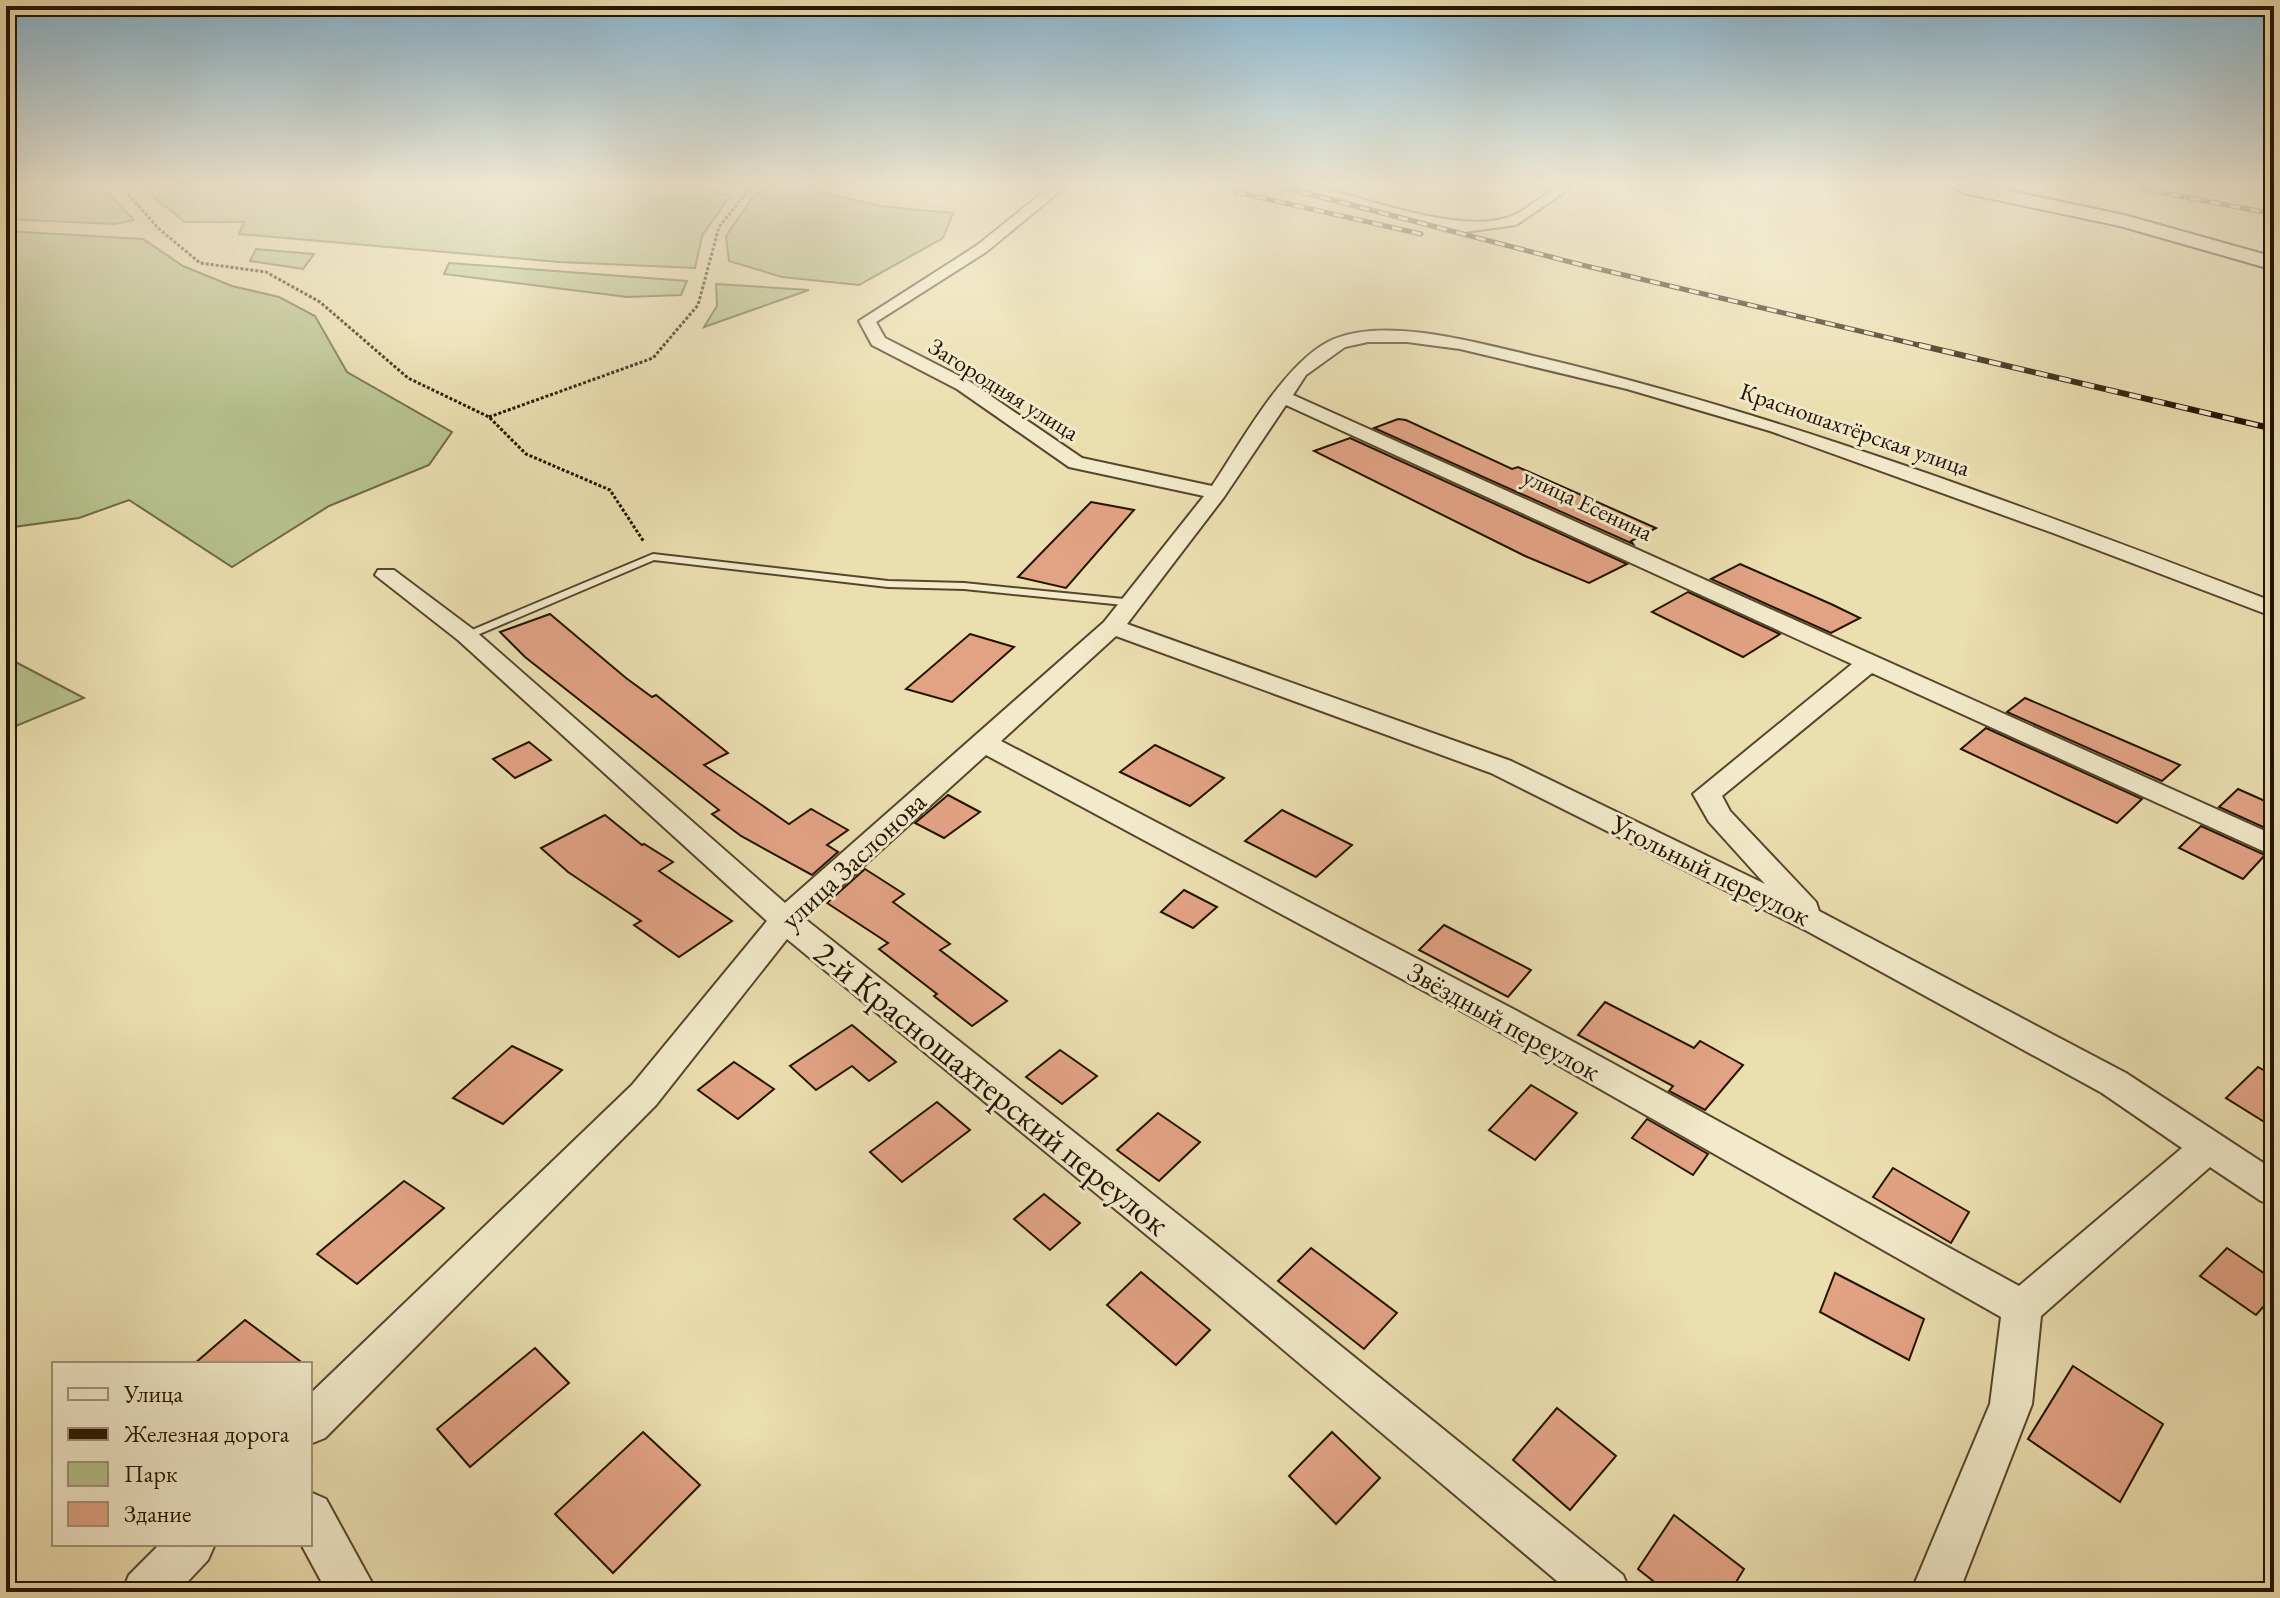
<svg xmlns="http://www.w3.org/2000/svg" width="2280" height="1598" font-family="'EB Garamond',serif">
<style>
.green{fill:#b6c18c;stroke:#6d6a46;stroke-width:2}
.building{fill:#e2a385;stroke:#241300;stroke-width:2}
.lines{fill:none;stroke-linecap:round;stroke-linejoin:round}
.lane-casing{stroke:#56462c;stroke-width:4}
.street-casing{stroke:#56462c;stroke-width:4}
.secondary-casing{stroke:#241300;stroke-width:4}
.path{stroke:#241300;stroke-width:3;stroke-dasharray:3 2;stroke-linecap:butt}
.lane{fill:#f2eacb;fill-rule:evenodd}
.street{fill:#f2eacb;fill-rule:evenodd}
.secondary{fill:#f2eacb;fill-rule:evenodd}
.rail-far1-casing{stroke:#241300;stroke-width:5}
.rail-casing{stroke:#241300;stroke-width:6}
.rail-far1{stroke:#f2eacb;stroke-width:3;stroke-dasharray:10;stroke-linecap:butt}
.rail{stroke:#f2eacb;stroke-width:4;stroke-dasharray:12;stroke-linecap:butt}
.labels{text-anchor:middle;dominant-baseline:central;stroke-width:6;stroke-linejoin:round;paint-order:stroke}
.far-street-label{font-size:24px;fill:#241300;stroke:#f2eacb}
.street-label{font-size:28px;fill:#241300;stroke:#f2eacb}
.near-street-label{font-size:34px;fill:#241300;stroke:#f2eacb}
</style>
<rect width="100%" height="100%" fill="#ebdeaf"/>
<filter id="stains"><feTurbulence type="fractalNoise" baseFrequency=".0025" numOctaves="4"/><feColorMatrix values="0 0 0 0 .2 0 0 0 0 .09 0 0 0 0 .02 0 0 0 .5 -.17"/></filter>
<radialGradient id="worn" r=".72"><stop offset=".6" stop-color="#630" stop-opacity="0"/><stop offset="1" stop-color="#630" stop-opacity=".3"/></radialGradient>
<!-- green -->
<g class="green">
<polygon points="6,187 102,187 134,220 115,224 6,219"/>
<polygon points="141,187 699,187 730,196 702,236 695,268 559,262 239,234 244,222 185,222"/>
<polygon points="769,187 814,187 820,192 880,206 953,213 943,238 859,285 782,277 729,261 726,236 755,194"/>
<polygon points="6,231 143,239 183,266 232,286 279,297 315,316 347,372 452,432 429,465 329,506 232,567 129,500 79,518 6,528"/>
<polygon points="256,249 314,254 303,269 250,261"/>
<polygon points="449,263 687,281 681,295 627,297 444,274"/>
<polygon points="716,284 809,290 704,327 717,306"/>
<polygon points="6,657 84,698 6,730"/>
</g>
<!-- building -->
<g class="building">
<polygon points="1398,419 1406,420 1512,469 1518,467 1656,528 1631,541 1633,544 1374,428"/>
<polygon points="1350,438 1627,564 1589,583 1525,556 1314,451"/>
<polygon points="1091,502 1134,510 1066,588 1018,577"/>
<polygon points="1740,564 1831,604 1860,618 1831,633 1711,579"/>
<polygon points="1688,592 1780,634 1743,657 1652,612"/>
<polygon points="550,614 626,678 652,697 656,695 728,753 704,765 789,824 811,809 848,830 827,845 838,852 812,875 741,836 712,814 719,810 525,657 500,632"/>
<polygon points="970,634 1014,647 952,702 906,689"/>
<polygon points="2025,698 2127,742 2180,765 2162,781 2007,712"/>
<polygon points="1986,728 2142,799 2117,823 1961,749"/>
<polygon points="529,742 551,760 515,778 493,759"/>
<polygon points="1155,745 1224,778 1190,806 1120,772"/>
<polygon points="2238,789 2274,805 2274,832 2219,807"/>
<polygon points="948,795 980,812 944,838 915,823"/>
<polygon points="1282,810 1352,845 1316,877 1245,841"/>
<polygon points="605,815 642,845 644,844 673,862 659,871 732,921 679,957 634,925 641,921 568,872 541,848"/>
<polygon points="2201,826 2265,855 2243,879 2179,848"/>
<polygon points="865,869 904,894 893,902 950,944 940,950 1007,1001 972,1026 934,996 937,994 879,949 888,943 827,903"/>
<polygon points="1184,890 1217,907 1193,928 1161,912"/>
<polygon points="1444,925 1531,970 1508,997 1419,950"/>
<polygon points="1605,1002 1694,1048 1700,1041 1743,1065 1705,1110 1669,1091 1673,1086 1578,1035"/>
<polygon points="852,1025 896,1062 869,1081 852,1066 816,1090 790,1066"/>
<polygon points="512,1046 562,1070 503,1124 453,1098"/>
<polygon points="1060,1050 1097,1076 1062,1104 1026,1077"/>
<polygon points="734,1062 774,1089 738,1119 698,1090"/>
<polygon points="2258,1067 2274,1076 2274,1128 2226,1098"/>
<polygon points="1531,1085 1577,1113 1535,1160 1489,1130"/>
<polygon points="937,1102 970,1130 902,1182 870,1152"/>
<polygon points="1158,1113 1200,1142 1159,1181 1117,1150"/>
<polygon points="1647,1119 1708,1154 1693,1175 1632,1138"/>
<polygon points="1893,1168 1969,1212 1951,1243 1873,1197"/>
<polygon points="404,1181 444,1208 357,1284 317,1254"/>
<polygon points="1044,1194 1080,1223 1050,1250 1014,1219"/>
<polygon points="1311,1248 1397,1313 1364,1349 1278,1281"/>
<polygon points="2227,1248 2274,1280 2274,1295 2256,1315 2200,1276"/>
<polygon points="1141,1272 1210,1330 1176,1365 1107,1305"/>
<polygon points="1835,1273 1924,1319 1909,1360 1820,1312"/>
<polygon points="245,1320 304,1364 194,1364"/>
<polygon points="535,1348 569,1383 470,1467 437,1429"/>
<polygon points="2073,1366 2163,1424 2120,1502 2028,1439"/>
<polygon points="1557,1408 1616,1456 1570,1510 1513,1460"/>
<polygon points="643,1432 700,1485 613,1573 555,1514"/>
<polygon points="1332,1432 1380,1478 1336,1524 1289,1476"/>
<polygon points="1674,1515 1744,1569 1730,1592 1667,1592 1638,1569"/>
</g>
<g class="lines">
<defs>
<polygon id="lane" points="653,554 888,581 964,583 1134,600 1140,603 1134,606 964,589 888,587 654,560 470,638 466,639 460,635"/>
<g id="street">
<path d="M 1050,187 L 1065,187 L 986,252 L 876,322 L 885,338 L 969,381 L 1082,458 L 1212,486 C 1241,443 1286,359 1334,339 C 1389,316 1486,345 1542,358 C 1793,418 2033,510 2274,602 L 2274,617 L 2053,533 L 1770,431 L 1627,389 L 1460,349 L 1407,342 L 1368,342 L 1345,347 L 1306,375 L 1293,395 L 2274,835 L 2274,856 L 1872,673 L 1722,796 L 1730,811 L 1816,902 L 1819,911 L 2126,1073 L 2274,1170 L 2274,1206 L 2261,1201 L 2210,1167 L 2041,1316 L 2032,1404 L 1959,1592 L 1911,1592 L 1990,1404 L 2001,1317 L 1493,1028 L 986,755 L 805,919 L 1210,1240 L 1623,1575 L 1630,1592 L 1570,1592 L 1182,1264 L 787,939 L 656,1105 L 325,1438 L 310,1444 L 310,1394 L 632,1085 L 767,921 L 458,640 L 375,575 L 378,570 L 394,570 L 474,630 L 785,903 L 1104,622 L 1204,496 L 1069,467 L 957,389 L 872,345 L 859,321 L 976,246 ZM 1286,405 L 1852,664 L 1693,794 L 1709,822 L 1765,884 L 1511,761 L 1127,624 L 1224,497 ZM 1116,636 L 1491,773 L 1807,931 L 2102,1093 L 2182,1148 L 2019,1286 L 1517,1011 L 1001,741 Z"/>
<path d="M 1295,187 L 1318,187 C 1367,199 1459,233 1506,218 C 1531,211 1544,187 1572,187 L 1516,225 L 1465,232 Z"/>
<polygon points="310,1492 326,1499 377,1592 327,1592 301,1544 310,1544"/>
<polygon points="160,1544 215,1544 208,1560 178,1592 122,1592 129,1575"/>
</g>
<polygon id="secondary" points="1955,187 1991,187 2124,215 2274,257 2274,270 2120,226 1964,193"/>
</defs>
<!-- lane casing -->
<use href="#lane" class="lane-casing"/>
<!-- street casing -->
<use href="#street" class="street-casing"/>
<!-- secondary casing -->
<use href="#secondary" class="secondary-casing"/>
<!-- path -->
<g class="path">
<polyline points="122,187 158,228 200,263 266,272 320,302 408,378 489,417 526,454 610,490 644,542"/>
<polyline points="489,417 653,358 698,305 719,227 751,187"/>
</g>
<!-- lane -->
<use href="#lane" class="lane"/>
<!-- street -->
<use href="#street" class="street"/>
<!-- secondary -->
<use href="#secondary" class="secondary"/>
<defs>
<g id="rail-far1">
<polyline points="1282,187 1582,265 1927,347"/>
<polyline points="2132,187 2274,214"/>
<polyline points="1236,192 1421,234"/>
</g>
<polyline id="rail" points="1919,345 2274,429"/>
</defs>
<!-- rail-far1 casing -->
<use href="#rail-far1" class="rail-far1-casing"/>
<!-- rail casing -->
<use href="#rail" class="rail-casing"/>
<!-- rail-far1 -->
<use href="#rail-far1" class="rail-far1"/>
<!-- rail -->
<use href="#rail" class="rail"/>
</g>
<!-- sky -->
<linearGradient id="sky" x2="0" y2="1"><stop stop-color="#89b7d3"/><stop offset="0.45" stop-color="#f6f0db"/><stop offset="1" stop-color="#f6f0db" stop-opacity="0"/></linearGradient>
<rect width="2280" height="411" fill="url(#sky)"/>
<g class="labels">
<!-- far-street labels -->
<g class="far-street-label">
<text transform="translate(1004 389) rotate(32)">Загородняя улица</text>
<text transform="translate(1855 429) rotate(19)">Красношахтёрская улица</text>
<text transform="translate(1588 504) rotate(25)">улица Есенина</text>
</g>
<!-- street labels -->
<g class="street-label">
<text transform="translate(853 860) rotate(-43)">улица Заслонова</text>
<text transform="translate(1711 870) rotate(26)">Угольный переулок</text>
<text transform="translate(1504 1021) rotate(29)">Звёздный переулок</text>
</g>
<!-- near-street labels -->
<g class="near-street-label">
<text transform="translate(992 1088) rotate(39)">2-й Красношахтерский переулок</text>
</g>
</g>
<!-- margin -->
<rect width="2280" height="1598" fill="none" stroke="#ebdeaf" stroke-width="32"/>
<rect x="8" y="8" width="2264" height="1582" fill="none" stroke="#241300" stroke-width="4"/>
<rect x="16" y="16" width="2248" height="1566" fill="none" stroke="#241300" stroke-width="2"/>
<!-- legend -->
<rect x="52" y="1362" width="260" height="184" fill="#f2eacb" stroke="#a0947a" stroke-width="2"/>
<rect x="68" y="1388" width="40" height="12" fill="#f2eacb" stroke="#a0947a" stroke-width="2"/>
<text x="124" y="1402" font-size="24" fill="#241300">Улица</text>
<rect x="68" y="1428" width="40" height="12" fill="#241300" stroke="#a0947a" stroke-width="2"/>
<text x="124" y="1442" font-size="24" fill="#241300">Железная дорога</text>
<rect x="68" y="1462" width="40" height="24" fill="#b6c18c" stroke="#a0947a" stroke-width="2"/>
<text x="124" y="1482" font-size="24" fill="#241300">Парк</text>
<rect x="68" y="1502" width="40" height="24" fill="#e2a385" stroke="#a0947a" stroke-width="2"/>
<text x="124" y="1522" font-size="24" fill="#241300">Здание</text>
<rect width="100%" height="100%" filter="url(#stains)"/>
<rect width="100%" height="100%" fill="url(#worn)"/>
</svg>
